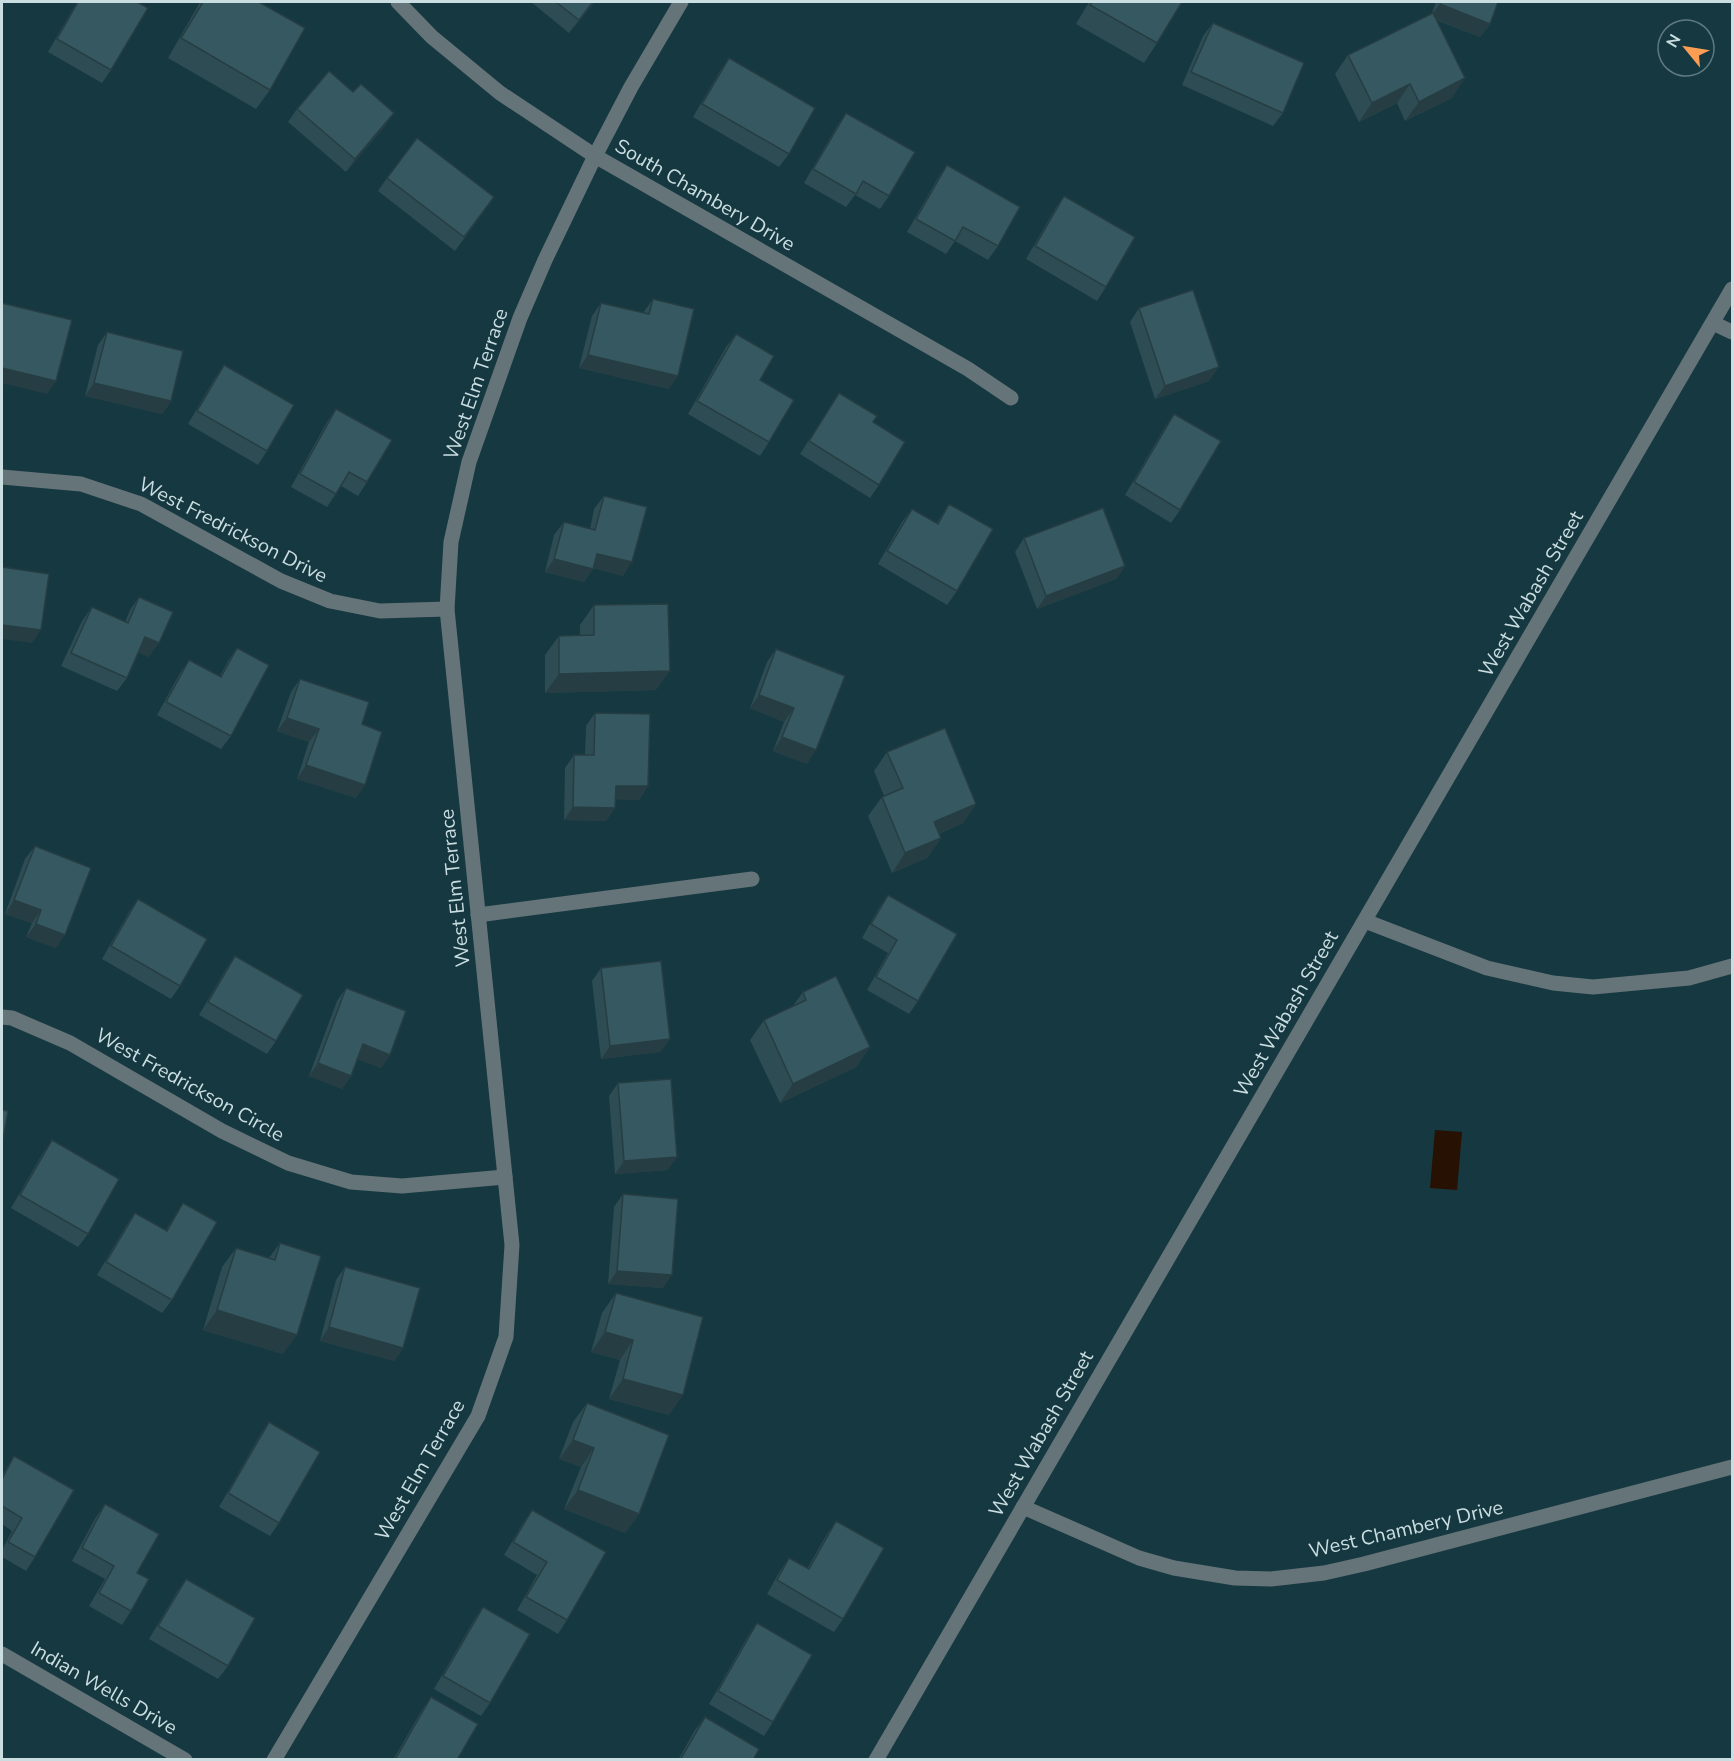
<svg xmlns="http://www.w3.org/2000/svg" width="1734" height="1761" font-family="'Nunito Sans',sans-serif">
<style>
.water{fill:#271102}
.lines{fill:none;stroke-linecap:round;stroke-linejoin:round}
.minor{stroke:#657478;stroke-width:15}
.wall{fill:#2e4c53}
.shaded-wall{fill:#263e43}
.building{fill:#365860;stroke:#263e43;stroke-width:1.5}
.labels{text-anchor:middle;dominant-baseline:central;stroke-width:4.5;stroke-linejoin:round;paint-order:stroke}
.street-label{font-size:20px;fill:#cadde1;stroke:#163840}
</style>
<rect width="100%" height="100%" fill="#163840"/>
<!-- water -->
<polygon class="water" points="1435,1130 1462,1132 1457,1190 1430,1188"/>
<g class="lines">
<!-- minor -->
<g class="minor">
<polyline points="398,2 432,37 500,93 595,156 968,369 1011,398"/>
<polyline points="1713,323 1732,332"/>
<polyline points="2,477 81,484 141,504 281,581 330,601 380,611 447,609"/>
<polyline points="478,915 752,879"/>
<polyline points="1365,921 1487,968 1553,983 1593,987 1689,978 1732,966"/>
<polyline points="2,1017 12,1018 70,1043 222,1131 288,1163 351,1182 402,1186 505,1177"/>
<polyline points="1023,1507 1139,1558 1174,1568 1235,1578 1271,1579 1324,1573 1364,1564 1732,1467"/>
<polyline points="2,1654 185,1760"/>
<polyline points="274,1760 478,1416 506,1337 512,1245 447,609 451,542 469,462 520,318 545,260 595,156 631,87 681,2"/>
<polyline points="876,1760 1732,289"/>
</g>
</g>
<!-- wall -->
<g class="wall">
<polygon points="77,2 137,2 111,70 102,83 48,52"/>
<polygon points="200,2 259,2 270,90 256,109 168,58"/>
<polygon points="531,2 595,2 569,33"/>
<polygon points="1089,2 1182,2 1157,43 1144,63 1076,24"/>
<polygon points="1436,2 1498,2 1490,24 1480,37 1436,20 1452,98 1405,121 1397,103 1359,122 1335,74 1348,55 1432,13"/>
<polygon points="1213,23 1283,113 1273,126 1182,85 1203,36"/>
<polygon points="729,58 789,154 779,167 693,117 720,71"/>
<polygon points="297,109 385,126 346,172 288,122"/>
<polygon points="846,113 889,196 880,209 855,195 846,207 804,183 837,126"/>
<polygon points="947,165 998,246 988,260 955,241 946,254 907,232 938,178"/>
<polygon points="387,178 485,210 455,251 378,191"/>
<polygon points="1064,196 1106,287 1097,301 1026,259 1055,209"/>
<polygon points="653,299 669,389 579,368 592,316 601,303 643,313"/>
<polygon points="1139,308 1209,381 1155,399 1130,322"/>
<polygon points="107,332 171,401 162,414 85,396 98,345"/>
<polygon points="736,334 760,380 769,442 760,456 688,414 726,347"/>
<polygon points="224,365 267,451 258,465 188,424 215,378"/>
<polygon points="839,393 873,422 879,485 870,498 800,454"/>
<polygon points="336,409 367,482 358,496 341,486 327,507 291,487 327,422"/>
<polygon points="1174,414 1180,510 1171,523 1125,495 1165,427"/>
<polygon points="604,496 623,576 593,568 584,582 545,572 554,535 564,522 590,529 594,509"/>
<polygon points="949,504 957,591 947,605 878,564 902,522 912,509 937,523"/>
<polygon points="1024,538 1125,566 1116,579 1037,609 1015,552"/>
<polygon points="139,597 149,657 138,652 127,678 117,691 61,666 82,621 92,607 125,622 130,610"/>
<polygon points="594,605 656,690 545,693 545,655 559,636 580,635 580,625"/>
<polygon points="237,648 231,736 221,749 157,715 180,673 189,660 220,676 228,661"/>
<polygon points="776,649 845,676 807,764 773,751 784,722 750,708 767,662"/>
<polygon points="300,679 362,724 356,798 297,779 309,742 277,731 291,692"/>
<polygon points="595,713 648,786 639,800 615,799 615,808 606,821 564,820 565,768 574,755 585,755 586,726"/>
<polygon points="887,752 976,804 963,823 939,834 941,838 927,858 892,873 868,816 882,797 884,796 874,771"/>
<polygon points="35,846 56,948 26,937 32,923 5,914 25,859"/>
<polygon points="888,895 918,1001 909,1014 867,990 888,953 862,938 879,908"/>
<polygon points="138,899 180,986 171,999 102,959 129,912"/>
<polygon points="235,956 276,1041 267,1054 199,1015 226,969"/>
<polygon points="601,968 670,1039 660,1052 601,1059 592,981"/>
<polygon points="346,988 390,1055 381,1068 358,1059 351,1076 342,1089 309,1076 337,1001"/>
<polygon points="803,992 870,1047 856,1067 780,1103 750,1040 764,1020 792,1007"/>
<polygon points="618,1083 668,1170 615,1174 609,1096"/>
<polygon points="52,1140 88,1234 78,1247 11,1208 43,1153"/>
<polygon points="623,1194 663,1288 608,1284 614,1207"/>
<polygon points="183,1203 172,1300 162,1313 97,1275 126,1226 135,1213 166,1230"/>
<polygon points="280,1243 283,1354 203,1330 222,1267 236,1248 269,1258"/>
<polygon points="345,1267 403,1348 394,1361 320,1341 336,1280"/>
<polygon points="616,1293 669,1415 609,1399 620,1360 591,1352 602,1313"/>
<polygon points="587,1403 639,1514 625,1533 564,1509 581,1467 559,1459 573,1422"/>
<polygon points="269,1422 279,1523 270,1536 219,1507 260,1435"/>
<polygon points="14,1456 35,1557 26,1571 2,1557 2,1550 12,1531 2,1524 2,1476"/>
<polygon points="105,1504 137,1573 131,1611 122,1625 89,1606 105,1579 72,1561 96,1517"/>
<polygon points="532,1510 567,1620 558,1634 517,1610 537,1575 504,1555 523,1523"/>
<polygon points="836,1521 843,1619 834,1632 767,1594 780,1571 789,1558 807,1569 827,1534"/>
<polygon points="186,1579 228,1666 218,1679 149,1639 177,1592"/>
<polygon points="483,1607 490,1703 481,1716 434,1689 474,1620"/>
<polygon points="757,1623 773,1722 764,1736 709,1704 748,1636"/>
<polygon points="431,1697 457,1760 393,1760 422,1710"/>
<polygon points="705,1717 753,1760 678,1760 695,1730"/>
</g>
<!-- shaded-wall -->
<g class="shaded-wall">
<polygon points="593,2 595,2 569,33 579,20"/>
<polygon points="1440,4 1490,24 1480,37 1430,17"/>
<polygon points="1465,78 1452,98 1405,121 1419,102"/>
<polygon points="1410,84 1397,103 1359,122 1372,103"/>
<polygon points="394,113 385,126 346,172 355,159"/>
<polygon points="588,355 678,376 669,389 579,368"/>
<polygon points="1219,367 1209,381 1155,399 1165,386"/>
<polygon points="2,368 56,381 47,394 2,383"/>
<polygon points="94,383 171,401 162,414 85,396"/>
<polygon points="597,554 632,562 623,576 588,567"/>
<polygon points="554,559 593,569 584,582 545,572"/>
<polygon points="1125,566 1116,579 1037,609 1046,596"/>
<polygon points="2,625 41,630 32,643 2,639"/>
<polygon points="145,637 159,643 149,657 135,651"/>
<polygon points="670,671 656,690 545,693 559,674"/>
<polygon points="759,695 794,708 784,722 750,708"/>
<polygon points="287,718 319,729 309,742 277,731"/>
<polygon points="782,737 816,750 807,764 773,751"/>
<polygon points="306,765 365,785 356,798 297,779"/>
<polygon points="616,786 648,786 639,800 607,799"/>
<polygon points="976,804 963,823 920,842 934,822"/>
<polygon points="573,807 615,808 606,821 564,820"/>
<polygon points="941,838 927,858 892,873 905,853"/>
<polygon points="14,900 41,910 32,923 5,914"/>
<polygon points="36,924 65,935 56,948 26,937"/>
<polygon points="670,1039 660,1052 601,1059 610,1046"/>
<polygon points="363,1044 390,1055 381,1068 354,1058"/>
<polygon points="870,1047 856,1067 780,1103 793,1084"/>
<polygon points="318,1063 351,1076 342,1089 309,1076"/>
<polygon points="677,1157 668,1170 615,1174 624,1161"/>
<polygon points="617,1271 672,1275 663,1288 608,1284"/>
<polygon points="217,1310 297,1335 283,1354 203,1330"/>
<polygon points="329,1327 403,1348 394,1361 320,1341"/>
<polygon points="605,1332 633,1340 620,1360 591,1352"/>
<polygon points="623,1379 683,1395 669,1415 609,1399"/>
<polygon points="573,1440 594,1448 581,1467 559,1459"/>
<polygon points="578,1490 639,1514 625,1533 564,1509"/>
</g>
<!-- building -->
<g class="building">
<polygon points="78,2 137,2 148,8 111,70 57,39"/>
<polygon points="203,2 259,2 305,28 270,90 181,38"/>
<polygon points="556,2 593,2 579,20"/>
<polygon points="1092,2 1182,2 1157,43 1090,5"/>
<polygon points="1441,2 1498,2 1490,24 1440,4"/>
<polygon points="1433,13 1465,78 1419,102 1410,84 1372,103 1348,55"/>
<polygon points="1213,23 1304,63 1283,113 1191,72"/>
<polygon points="729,58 815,108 789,154 702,104"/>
<polygon points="329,71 353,92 361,84 394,113 355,159 297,109"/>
<polygon points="846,113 915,152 889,196 863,181 856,194 813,169"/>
<polygon points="417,138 494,197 464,237 387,178"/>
<polygon points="947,165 1020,207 998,246 963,227 955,241 916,219"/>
<polygon points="1064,196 1135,237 1106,287 1035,246"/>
<polygon points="1193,290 1219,367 1165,386 1139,308"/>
<polygon points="653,299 694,309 678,376 588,355 601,303 649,314"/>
<polygon points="2,303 72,320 56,381 2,368"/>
<polygon points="107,332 183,351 171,401 94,383"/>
<polygon points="736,334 774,356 760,380 794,400 769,442 697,401"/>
<polygon points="224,365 294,405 267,451 197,411"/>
<polygon points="839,393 877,416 873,422 905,442 879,485 809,441"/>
<polygon points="336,409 392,440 367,482 349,472 336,494 300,474"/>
<polygon points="1174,414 1221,441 1180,510 1134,482"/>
<polygon points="604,496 647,507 632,562 597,554 593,569 554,559 564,522 595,530"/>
<polygon points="949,504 993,529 957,591 887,551 912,509 938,524"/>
<polygon points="1103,508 1125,566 1046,596 1024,538"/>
<polygon points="2,567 49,574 41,630 2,625"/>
<polygon points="139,597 173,612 159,643 145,637 127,678 71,653 92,607 128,623"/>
<polygon points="668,604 670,671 559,674 559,636 594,635 594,605"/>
<polygon points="237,648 269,665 231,736 166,702 189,660 221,677"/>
<polygon points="776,649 845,676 816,750 782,737 794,708 759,695"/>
<polygon points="300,679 369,702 362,724 382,732 365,785 306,765 319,729 287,718"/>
<polygon points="595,713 650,714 648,786 616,786 615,808 573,807 574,755 594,755"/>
<polygon points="945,728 976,804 934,822 941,838 905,853 882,797 903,788 887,752"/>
<polygon points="35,846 91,868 65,935 36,924 41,910 14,900"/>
<polygon points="888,895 957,934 918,1001 876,977 897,940 871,924"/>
<polygon points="138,899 207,939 180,986 111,946"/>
<polygon points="235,956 303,995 276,1041 208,1002"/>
<polygon points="661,961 670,1039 610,1046 601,968"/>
<polygon points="836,976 870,1047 793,1084 764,1020 806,1000 803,992"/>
<polygon points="346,988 406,1011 390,1055 363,1044 351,1076 318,1063"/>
<polygon points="671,1079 677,1157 624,1161 618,1083"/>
<polygon points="2,1110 8,1111 2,1144"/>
<polygon points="52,1140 119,1179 88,1234 20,1195"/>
<polygon points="623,1194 678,1199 672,1275 617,1271"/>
<polygon points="183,1203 217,1222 172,1300 106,1262 135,1213 167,1231"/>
<polygon points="280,1243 321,1256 297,1335 217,1310 236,1248 275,1260"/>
<polygon points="345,1267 420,1288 403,1348 329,1327"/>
<polygon points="616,1293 703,1317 683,1395 623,1379 633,1340 605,1332"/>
<polygon points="587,1403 669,1435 639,1514 578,1490 594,1448 573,1440"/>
<polygon points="269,1422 320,1452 279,1523 228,1493"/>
<polygon points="14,1456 74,1490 35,1557 8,1542 22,1518 2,1506 2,1479"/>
<polygon points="105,1504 159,1534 137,1573 149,1579 131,1611 99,1593 114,1566 82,1548"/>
<polygon points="532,1510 606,1552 567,1620 526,1597 547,1562 513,1542"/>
<polygon points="836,1521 884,1548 843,1619 777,1580 789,1558 809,1569"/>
<polygon points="186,1579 255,1618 228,1666 158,1626"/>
<polygon points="483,1607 530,1634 490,1703 443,1676"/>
<polygon points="757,1623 812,1655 773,1722 718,1691"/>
<polygon points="431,1697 478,1724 457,1760 395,1760"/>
<polygon points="705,1717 759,1749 753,1760 680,1760"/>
</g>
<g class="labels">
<!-- street labels -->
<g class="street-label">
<text transform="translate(705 195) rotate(30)">South Chambery Drive</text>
<text transform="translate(476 384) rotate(-71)">West Elm Terrace</text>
<text transform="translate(233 530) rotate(27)">West Fredrickson Drive</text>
<text transform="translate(1531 594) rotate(-60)">West Wabash Street</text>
<text transform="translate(455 888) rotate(-96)">West Elm Terrace</text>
<text transform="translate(1286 1014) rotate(-60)">West Wabash Street</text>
<text transform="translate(190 1085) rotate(29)">West Fredrickson Circle</text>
<text transform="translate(1041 1434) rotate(-60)">West Wabash Street</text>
<text transform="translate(420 1470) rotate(-60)">West Elm Terrace</text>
<text transform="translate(1406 1529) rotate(-13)">West Chambery Drive</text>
<text transform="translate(104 1688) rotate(30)">Indian Wells Drive</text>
</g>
</g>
<!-- border -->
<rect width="1734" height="1761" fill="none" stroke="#cadde1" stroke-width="6"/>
<!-- north arrow -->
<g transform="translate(1686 48) rotate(300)"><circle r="28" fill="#163840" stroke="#5e7a80" stroke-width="1.5"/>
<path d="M0-4.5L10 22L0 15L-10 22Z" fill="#fc9d54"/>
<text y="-9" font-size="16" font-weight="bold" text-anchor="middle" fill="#cadde1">N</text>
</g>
</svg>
